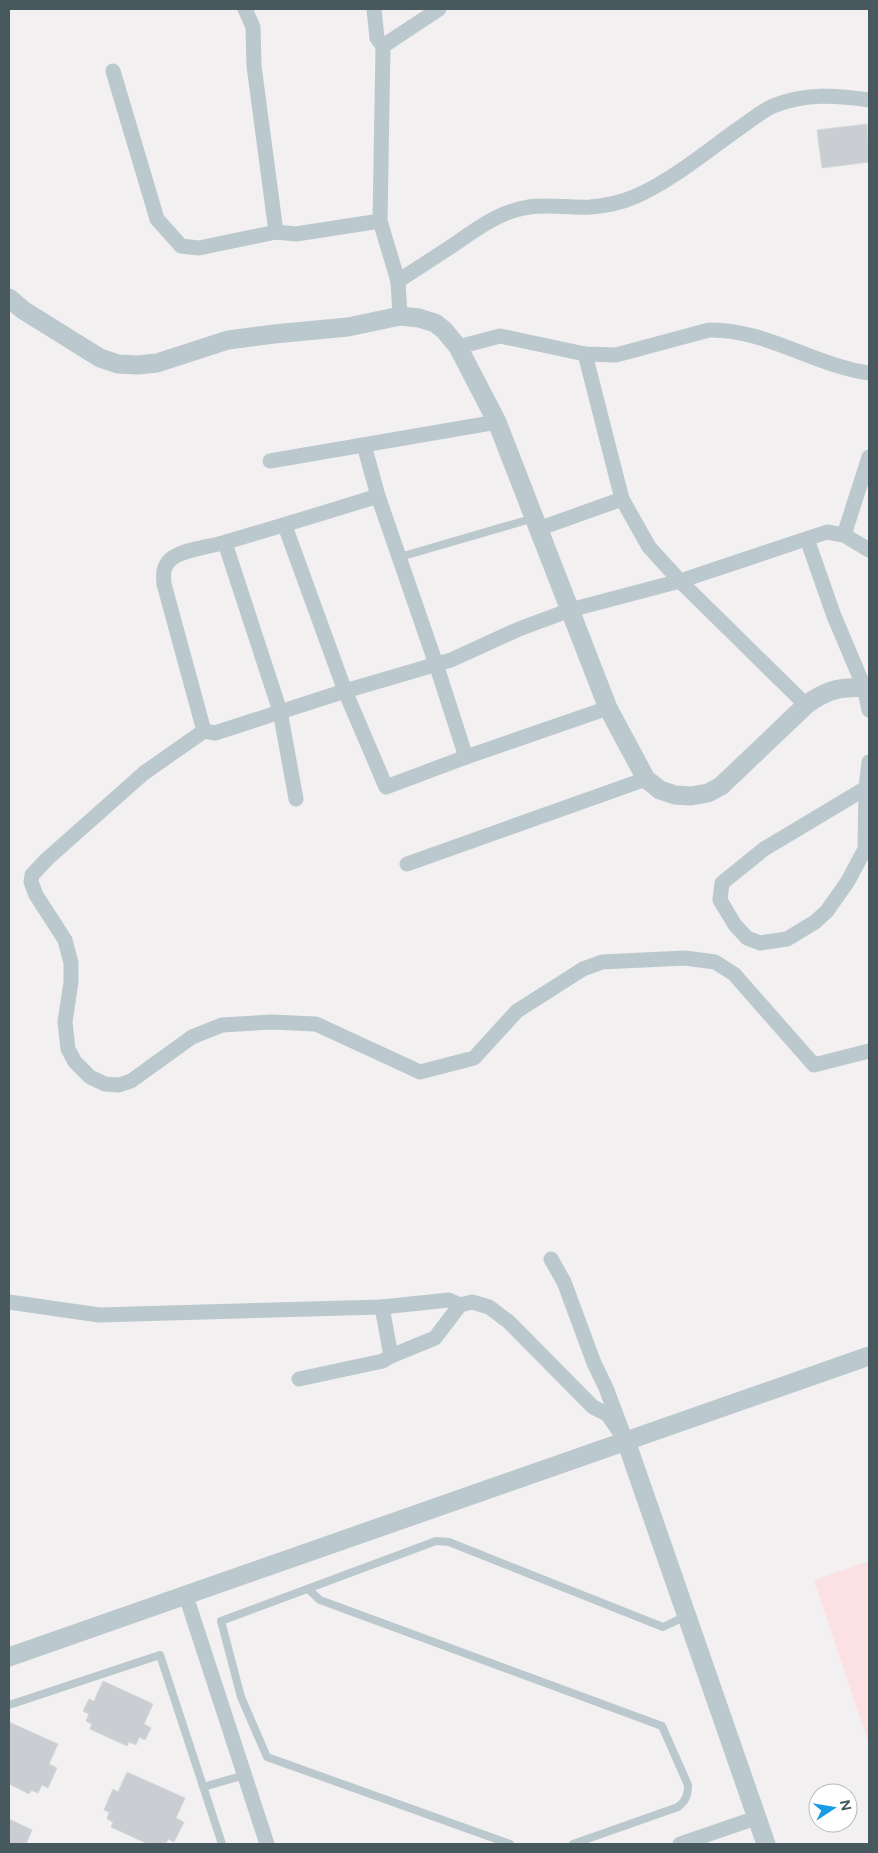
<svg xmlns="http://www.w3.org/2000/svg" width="878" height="1853" font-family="Figtree,sans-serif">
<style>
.medical{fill:#fbe1e4}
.building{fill:#caced2;stroke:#d4d8db}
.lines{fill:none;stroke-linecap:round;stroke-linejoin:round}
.service{stroke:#bbc8cd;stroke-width:8}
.minor{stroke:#bbc8cd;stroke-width:15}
.tertiary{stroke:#bbc8cd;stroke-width:19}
</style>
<rect width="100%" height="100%" fill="#f2f0f0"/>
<!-- medical -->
<polygon class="medical" points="869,1561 869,1745 814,1580"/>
<!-- building -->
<g class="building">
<polygon points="867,124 869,162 822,168 817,130"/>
<polygon points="103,1681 153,1704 144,1724 151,1728 145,1740 139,1737 136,1745 129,1742 127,1746 90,1729 92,1724 86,1721 89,1714 83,1711 89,1699 94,1701"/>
<polygon points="9,1722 58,1744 49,1764 57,1768 48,1788 42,1785 38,1793 31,1790 29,1794 9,1784"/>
<polygon points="127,1772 185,1798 176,1818 184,1822 174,1842 168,1839 166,1844 148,1844 111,1827 113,1822 107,1819 109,1812 104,1810 113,1789 118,1792"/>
<polygon points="9,1819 32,1830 26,1844 9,1844"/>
</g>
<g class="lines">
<!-- service -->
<g class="service">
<polyline points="400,557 534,518"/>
<path d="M 308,1589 L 320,1600 L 662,1726 L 688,1785 C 688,1795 686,1801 678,1807 L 573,1844"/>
<polyline points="9,1705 160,1655 222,1844"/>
<polyline points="203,1787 245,1775"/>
<polyline points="510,1844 267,1757 241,1697 221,1621 436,1541 449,1542 663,1627 686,1616"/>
</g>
<!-- minor -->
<g class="minor">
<polyline points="245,9 253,27 254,66 276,232"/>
<polyline points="374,9 377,38 383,46 439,9"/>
<polyline points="383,46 380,221 398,281"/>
<polyline points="113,71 157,219 181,246 199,248 276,232 296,234 380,221"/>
<path d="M 400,316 L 398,281 C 415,270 432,259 449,248 C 474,231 499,211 529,207 C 549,204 569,208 590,207 C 604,206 620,203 634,197 C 670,182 708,150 741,127 C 751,120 762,111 773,106 C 805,93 836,95 869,100"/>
<path d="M 458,347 L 500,336 L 585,354 L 616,355 L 709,330 C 765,329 814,365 869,373"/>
<polyline points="585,354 622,499 649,547 680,581 806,705"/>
<polyline points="364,445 378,496 436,664 466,757"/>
<polyline points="270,461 497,422"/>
<polyline points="285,526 345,691 386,787 466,757 608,708"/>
<polyline points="538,529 622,499"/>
<polyline points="844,535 869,457"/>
<polyline points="807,539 834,616 864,687 869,710"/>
<polyline points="225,543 280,711 296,799"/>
<polyline points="869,550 844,535 827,532 680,581 570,610 519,629 451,660 345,691 215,733 204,731 144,773 47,859 32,875 31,882 36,895 65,940 71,963 71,982 65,1022 68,1049 75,1062 90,1077 105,1084 119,1085 131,1081 192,1037 222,1025 271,1022 316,1024 420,1072 474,1058 517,1011 583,969 602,962 685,958 715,962 734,974 814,1065 869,1051"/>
<path d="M 204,731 L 164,584 C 163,574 163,566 171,559 C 183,549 211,547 226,542 C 277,527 327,512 378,496"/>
<polyline points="866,788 764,849 722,883 720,900 735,925 747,938 760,943 787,939 815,922 827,911 848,881 865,849 866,788 869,762"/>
<polyline points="407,864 646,779"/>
<polyline points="9,1302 99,1315 382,1307 449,1300 460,1305 472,1302 489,1307 509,1322 593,1407 607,1414 626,1441 606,1388 594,1363 564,1282 551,1259"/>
<polyline points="382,1307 391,1356"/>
<polyline points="299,1379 383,1361 391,1356 435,1338 460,1305"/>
<polyline points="186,1596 267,1844"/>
<polyline points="680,1844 756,1818"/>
</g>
<!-- tertiary -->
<g class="tertiary">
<path d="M 9,298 L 23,310 L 100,358 L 118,364 L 138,365 L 157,363 L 228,340 L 274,334 L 348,327 L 400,316 L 419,318 L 435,323 L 444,330 L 458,347 L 497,422 L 608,708 L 646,779 L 660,790 L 675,795 L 691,796 L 708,793 L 721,786 L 806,705 C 827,689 843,686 869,688"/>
<polyline points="626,1441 766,1844"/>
<polyline points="9,1657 869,1356"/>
</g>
</g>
<!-- border -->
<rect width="878" height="1853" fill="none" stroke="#47585e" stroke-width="20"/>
<!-- north arrow -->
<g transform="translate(833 1808) rotate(78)"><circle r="24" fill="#ffffff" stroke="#b5bcbf"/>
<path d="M0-4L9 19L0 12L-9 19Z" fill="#179ce5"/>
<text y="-8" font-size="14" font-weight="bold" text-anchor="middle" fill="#47585e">N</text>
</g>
</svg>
